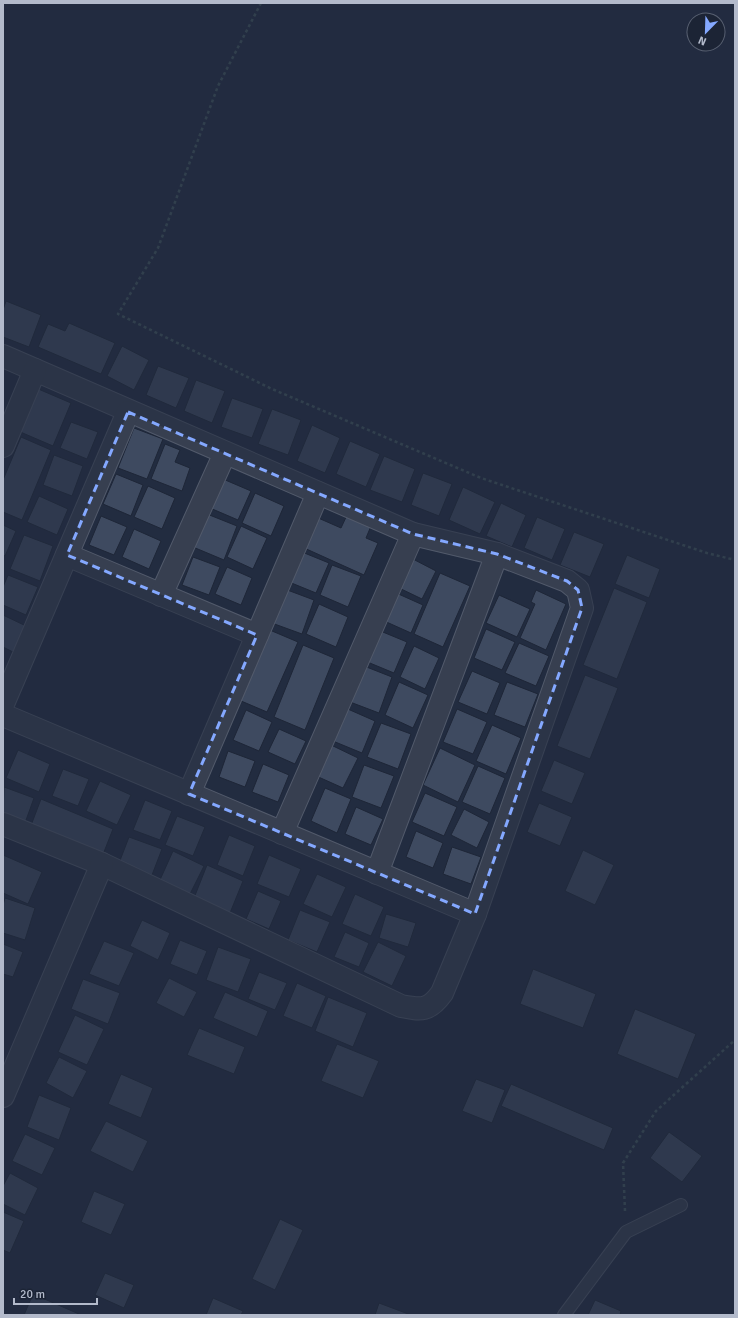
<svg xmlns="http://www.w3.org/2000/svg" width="738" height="1318" font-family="Signika,sans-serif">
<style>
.building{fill:#3e4a60;stroke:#1e2637}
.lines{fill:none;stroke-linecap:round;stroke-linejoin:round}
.lane-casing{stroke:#525a6b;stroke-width:14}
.street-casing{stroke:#525a6b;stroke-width:24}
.path{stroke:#43585e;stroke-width:2.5;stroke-dasharray:3 3;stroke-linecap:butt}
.lane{stroke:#373f50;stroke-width:12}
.street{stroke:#373f50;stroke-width:22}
.marked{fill:none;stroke:#84a8ff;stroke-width:3;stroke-dasharray:8 5;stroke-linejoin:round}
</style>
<rect width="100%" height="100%" fill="#222c40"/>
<!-- building -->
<g class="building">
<polygon points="6,301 41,315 29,347 3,337 3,310"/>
<polygon points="69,323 115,343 101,374 38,347 48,324 65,331"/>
<polygon points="122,346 149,360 134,390 107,376"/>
<polygon points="158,366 189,378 176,408 146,395"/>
<polygon points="196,380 225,391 212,423 184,411"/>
<polygon points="36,388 71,403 53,446 18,431"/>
<polygon points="232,398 263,409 252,438 221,427"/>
<polygon points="272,409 301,420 288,455 258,444"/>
<polygon points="71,422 98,432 87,459 60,448"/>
<polygon points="312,425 340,438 325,473 297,461"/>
<polygon points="134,428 163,439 147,479 118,468"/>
<polygon points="21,437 51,450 22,520 3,512 3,480"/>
<polygon points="350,441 380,454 366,487 336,474"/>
<polygon points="165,444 180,450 175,462 190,468 182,491 151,479"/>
<polygon points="54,455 83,466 72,496 43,485"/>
<polygon points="384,456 415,469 402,502 370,490"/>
<polygon points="423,473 452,484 439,516 411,505"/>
<polygon points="116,474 143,485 131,516 103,504"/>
<polygon points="223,479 251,491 238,520 210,508"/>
<polygon points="148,486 175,498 162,529 134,517"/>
<polygon points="463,487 495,502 480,534 449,520"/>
<polygon points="255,493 284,506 271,536 242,523"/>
<polygon points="39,496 68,509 57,535 27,522"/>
<polygon points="501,503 526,515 512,547 486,536"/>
<polygon points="207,514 237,526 224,560 193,547"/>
<polygon points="347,515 371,526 366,538 378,543 364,575 302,547 316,517 341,528"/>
<polygon points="101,516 127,527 114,555 89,545"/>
<polygon points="537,517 565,529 552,560 524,548"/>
<polygon points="3,525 16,531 5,556 3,555"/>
<polygon points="241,526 267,538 253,569 227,557"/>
<polygon points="134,529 161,541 149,569 122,557"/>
<polygon points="574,532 604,544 590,577 560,565"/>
<polygon points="24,535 53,546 40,581 10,569"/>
<polygon points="302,552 329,563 316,593 289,582"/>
<polygon points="627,555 660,569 649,598 615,584"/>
<polygon points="193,557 220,567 209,595 182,585"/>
<polygon points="411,558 436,571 422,599 397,587"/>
<polygon points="332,565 361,576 348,607 320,595"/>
<polygon points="227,567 252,578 241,605 215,594"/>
<polygon points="440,573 470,586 443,647 414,634"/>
<polygon points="8,575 38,587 26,615 3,605 3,587"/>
<polygon points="282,588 314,600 302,634 269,622"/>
<polygon points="614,588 647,602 617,679 583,665"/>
<polygon points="536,590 566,604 546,650 520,638 535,604 531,602"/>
<polygon points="394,592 423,605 411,633 382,620"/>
<polygon points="499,595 530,609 517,637 486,623"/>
<polygon points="319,604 348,617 336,647 306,634"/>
<polygon points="3,615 26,626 13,652 3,647"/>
<polygon points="265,628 298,642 267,712 234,698"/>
<polygon points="486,629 515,642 502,670 474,658"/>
<polygon points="378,630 407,642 394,673 365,661"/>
<polygon points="519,643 549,656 536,686 505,673"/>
<polygon points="303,645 334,658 305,730 274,717"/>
<polygon points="414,646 439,658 425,689 400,677"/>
<polygon points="364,666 392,677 379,713 350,702"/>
<polygon points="472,671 500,683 487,714 458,702"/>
<polygon points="585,675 618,688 590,759 557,746"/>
<polygon points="399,682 428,695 413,728 385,715"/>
<polygon points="507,682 538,694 525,727 494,715"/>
<polygon points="341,706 375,721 362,753 328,739"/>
<polygon points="457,709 487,722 473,754 443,742"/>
<polygon points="246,710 272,722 259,751 233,740"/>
<polygon points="381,723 411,734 398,769 367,757"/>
<polygon points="492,725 521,738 506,774 476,761"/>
<polygon points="279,729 306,741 295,764 268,752"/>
<polygon points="329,744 358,758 343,788 314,775"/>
<polygon points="440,748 475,765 458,802 423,785"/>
<polygon points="18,750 50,764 39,792 6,778"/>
<polygon points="228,751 255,761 245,787 219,777"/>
<polygon points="554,760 585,773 572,804 541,791"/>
<polygon points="263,764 289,775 278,802 252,792"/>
<polygon points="364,765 394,776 381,808 352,797"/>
<polygon points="478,766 505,778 490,814 462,802"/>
<polygon points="63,769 89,779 78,806 52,796"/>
<polygon points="100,781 131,795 117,825 86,811"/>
<polygon points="4,787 34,798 25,823 3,814"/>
<polygon points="325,788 351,799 337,833 311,821"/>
<polygon points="425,793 457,807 444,836 412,822"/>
<polygon points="41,799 113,829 102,857 30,828"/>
<polygon points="145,800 172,811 160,840 133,830"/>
<polygon points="539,803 572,817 560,846 527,832"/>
<polygon points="356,807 383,819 371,845 345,834"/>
<polygon points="464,809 489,822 477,848 451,835"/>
<polygon points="177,816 205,827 193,856 165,845"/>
<polygon points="416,831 443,843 433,868 406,857"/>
<polygon points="229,835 255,846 243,876 217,865"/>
<polygon points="129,837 162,849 152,875 119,863"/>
<polygon points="452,847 481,857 471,884 443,874"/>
<polygon points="583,850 614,865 595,905 565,891"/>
<polygon points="173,851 204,866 189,896 159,882"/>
<polygon points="3,855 42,872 28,904 3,893"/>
<polygon points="269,855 301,869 289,897 257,884"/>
<polygon points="207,865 243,881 230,913 194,898"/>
<polygon points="317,874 346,887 332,917 303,904"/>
<polygon points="258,891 281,901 269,929 246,919"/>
<polygon points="355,894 384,907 371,936 342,924"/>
<polygon points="5,898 35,908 25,940 3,933 3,905"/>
<polygon points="300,910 330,922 317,952 288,940"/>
<polygon points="386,914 416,923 408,947 379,938"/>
<polygon points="142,920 170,933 158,960 130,946"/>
<polygon points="345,932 369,943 359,967 334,957"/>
<polygon points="180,940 207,951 197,975 170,964"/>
<polygon points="104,941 134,953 119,986 89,974"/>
<polygon points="378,942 406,956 392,986 363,972"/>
<polygon points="3,944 23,952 13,977 3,974"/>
<polygon points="218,947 251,959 238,992 206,980"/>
<polygon points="533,969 596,994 583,1028 520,1004"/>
<polygon points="259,972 287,983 275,1010 248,999"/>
<polygon points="169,978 197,992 184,1017 156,1003"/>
<polygon points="83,979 120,993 108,1024 71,1009"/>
<polygon points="297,983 326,996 312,1028 283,1016"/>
<polygon points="225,992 268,1011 257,1037 213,1018"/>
<polygon points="328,997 367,1013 353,1047 315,1031"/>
<polygon points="635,1009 696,1034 678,1079 617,1054"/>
<polygon points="75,1015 104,1029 87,1065 58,1052"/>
<polygon points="199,1028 245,1047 234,1074 187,1055"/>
<polygon points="337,1044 379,1061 363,1098 321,1081"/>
<polygon points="59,1057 87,1071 73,1098 46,1083"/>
<polygon points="121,1074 153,1088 141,1118 108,1104"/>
<polygon points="476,1079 505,1090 492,1123 462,1111"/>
<polygon points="511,1084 613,1128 604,1150 501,1106"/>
<polygon points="39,1095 71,1108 59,1140 27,1127"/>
<polygon points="106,1121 148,1141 133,1172 90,1151"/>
<polygon points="669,1132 702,1156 682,1182 650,1158"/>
<polygon points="25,1134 55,1148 42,1175 12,1161"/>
<polygon points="10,1173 38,1188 25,1215 3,1204 3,1186"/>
<polygon points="94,1191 125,1204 111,1235 81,1222"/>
<polygon points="3,1212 24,1221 10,1253 3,1250"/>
<polygon points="280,1219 303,1230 275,1290 252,1279"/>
<polygon points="105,1273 134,1285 124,1308 95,1295"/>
<polygon points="33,1294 79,1314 78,1315 24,1315"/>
<polygon points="213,1298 243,1311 241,1315 206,1315"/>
<polygon points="595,1300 621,1311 620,1315 588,1315"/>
<polygon points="379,1303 411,1315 375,1315"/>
</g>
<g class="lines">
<defs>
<polyline id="lane" points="564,1315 626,1232 681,1205"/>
<g id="street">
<path d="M 3,356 L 413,534 L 497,554 L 567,581 L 578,590 L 582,608 L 475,914 L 442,993 C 429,1011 422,1010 401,1006 L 102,864 L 3,824"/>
<polyline points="3,446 35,370"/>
<polyline points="67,555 257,635"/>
<polyline points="161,595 225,453"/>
<polyline points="3,704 128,412"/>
<polyline points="3,715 475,914"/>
<polyline points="189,794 318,493"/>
<polyline points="282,833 413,534"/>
<polyline points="377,873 497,554"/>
<polyline points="3,1096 102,864"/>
</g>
</defs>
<!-- lane casing -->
<use href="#lane" class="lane-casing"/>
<!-- street casing -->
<use href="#street" class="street-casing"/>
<!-- path -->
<g class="path">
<polyline points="261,3 218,86 158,248 118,314 272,389 481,478 707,553 735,560"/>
<polyline points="625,1211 623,1163 656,1111 735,1040"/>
</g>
<!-- lane -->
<use href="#lane" class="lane"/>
<!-- street -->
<use href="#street" class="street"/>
</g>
<!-- marked area -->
<path d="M0 0H738V1318H0ZM 128,412 L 413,534 L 497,554 L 567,581 L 578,590 L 582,608 L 475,914 L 189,794 L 257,635 L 67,555 Z" fill="#222c40" fill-opacity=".55" fill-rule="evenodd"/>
<path class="marked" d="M 128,412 L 413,534 L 497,554 L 567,581 L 578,590 L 582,608 L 475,914 L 189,794 L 257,635 L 67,555 Z"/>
<!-- border -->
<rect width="738" height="1318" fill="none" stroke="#b3bacb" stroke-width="8"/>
<!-- north arrow -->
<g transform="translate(706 32) rotate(203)"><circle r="19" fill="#1c2435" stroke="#586071"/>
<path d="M0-3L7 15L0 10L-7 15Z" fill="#84a8ff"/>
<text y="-6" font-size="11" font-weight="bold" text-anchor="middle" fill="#b3bacb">N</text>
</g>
<!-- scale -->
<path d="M14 1298v6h83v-6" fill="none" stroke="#b3bacb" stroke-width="2"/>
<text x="20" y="1298" font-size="12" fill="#b3bacb" stroke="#1c2435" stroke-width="3" paint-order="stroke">20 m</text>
</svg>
